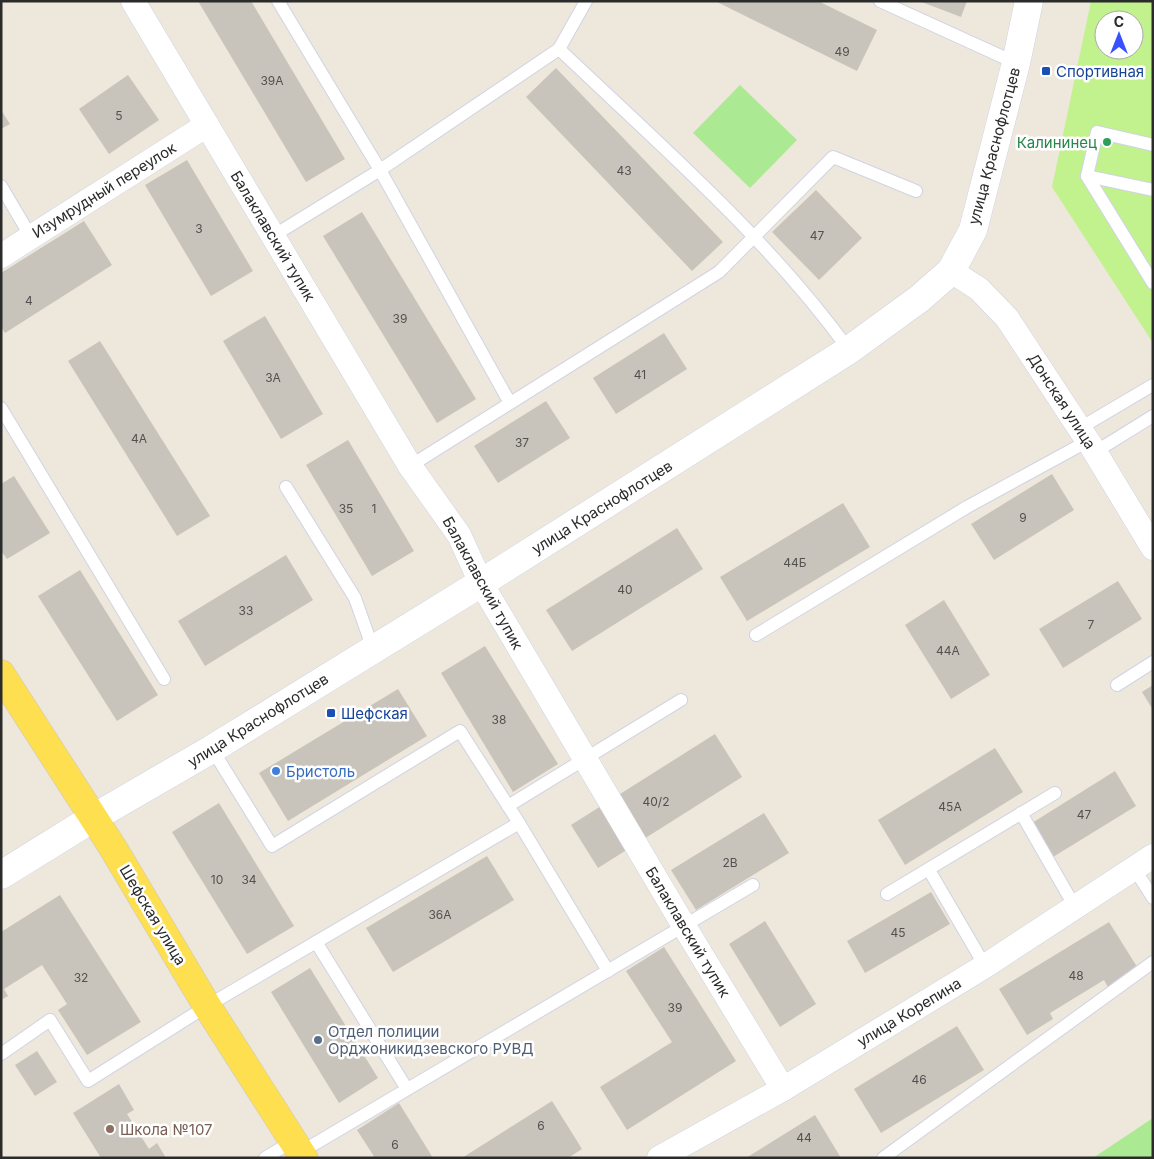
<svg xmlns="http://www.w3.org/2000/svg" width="1154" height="1159" font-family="Inter,sans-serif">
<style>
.green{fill:#abea92}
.pitch{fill:#c2f28d;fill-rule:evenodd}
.building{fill:#c9c4bb}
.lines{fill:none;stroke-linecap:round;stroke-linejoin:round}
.service-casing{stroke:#d0d3e5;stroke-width:14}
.minor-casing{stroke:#d0d3e5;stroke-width:25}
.secondary-casing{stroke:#d0d3e5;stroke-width:29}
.primary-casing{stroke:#c8c8c8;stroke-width:29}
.service{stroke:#fff;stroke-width:12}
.minor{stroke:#fff;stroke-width:24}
.secondary{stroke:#fff;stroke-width:28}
.primary{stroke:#fedf50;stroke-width:28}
.transit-dot{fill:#1a4fb4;stroke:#fff;stroke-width:2}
.leisure-dot{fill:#2e9e5b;stroke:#fff;stroke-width:2}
.shop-dot{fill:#3f7fe0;stroke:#fff;stroke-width:2}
.service-dot{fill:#5c6f8a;stroke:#fff;stroke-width:2}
.education-dot{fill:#8d6e63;stroke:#fff;stroke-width:2}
.labels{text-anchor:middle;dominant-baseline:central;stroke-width:5;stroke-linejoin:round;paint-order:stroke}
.number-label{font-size:12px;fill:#52514f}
.transit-label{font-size:15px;fill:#164399;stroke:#fff;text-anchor:start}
.leisure-label{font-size:15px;fill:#27864d;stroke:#fff;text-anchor:end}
.street-label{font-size:15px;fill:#2b2b2b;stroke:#fff}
.shop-label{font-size:15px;fill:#366cbe;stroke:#fff;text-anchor:start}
.service-label{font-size:15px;fill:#4e5e75;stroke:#fff;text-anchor:start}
.education-label{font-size:15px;fill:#785e54;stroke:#fff;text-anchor:start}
</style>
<rect width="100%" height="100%" fill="#eee7db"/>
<!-- green -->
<g class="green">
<polygon points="740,85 797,140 750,188 693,133"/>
<polygon points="1153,1118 1153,1158 1093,1158"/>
</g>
<!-- pitch -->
<path class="pitch" d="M 1091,1 L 1153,1 L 1153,343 L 1052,187 ZM 1104,20 L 1134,20 L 1134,50 L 1104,50 Z"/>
<!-- building -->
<g class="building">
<polygon points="198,1 251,1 345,159 306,182"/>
<polygon points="715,1 818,1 877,30 857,71"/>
<polygon points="919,1 967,1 961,17"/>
<polygon points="556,68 723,242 692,271 526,97"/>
<polygon points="128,75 159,120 109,154 79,109"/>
<polygon points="1,110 10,124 1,129"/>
<polygon points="187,160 253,271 211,296 145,185"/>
<polygon points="816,190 862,238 819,280 772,232"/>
<polygon points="362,212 476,399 437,423 323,236"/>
<polygon points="84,221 112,265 5,333 1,327 1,273"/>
<polygon points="265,316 323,414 281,439 223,341"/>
<polygon points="664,333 687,369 616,414 593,378"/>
<polygon points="100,341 210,516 177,536 68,361"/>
<polygon points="546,401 570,438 498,483 474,446"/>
<polygon points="348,440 414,551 372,576 306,465"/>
<polygon points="1052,474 1074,510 994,560 971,524"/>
<polygon points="14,476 50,533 7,559 1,551 1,484"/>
<polygon points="843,503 870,547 747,621 720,577"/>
<polygon points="677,528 703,569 572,651 546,610"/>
<polygon points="286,555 313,600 205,666 178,621"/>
<polygon points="80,570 158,695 117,721 38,596"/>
<polygon points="1118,581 1142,619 1063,668 1039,629"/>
<polygon points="944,600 990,675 951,699 905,625"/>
<polygon points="485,646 558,764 513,792 441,673"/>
<polygon points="1153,685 1153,710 1142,692"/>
<polygon points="398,689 427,736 288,821 259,773"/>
<polygon points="715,734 742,777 598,868 571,825"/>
<polygon points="995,748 1023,792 905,865 878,820"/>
<polygon points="1115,771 1136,806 1053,857 1032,823"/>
<polygon points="219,803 294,926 247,954 172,832"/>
<polygon points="764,813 789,853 696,910 671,870"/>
<polygon points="487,856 514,900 393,972 366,928"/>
<polygon points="931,892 950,924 865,973 847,941"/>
<polygon points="60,895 141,1022 87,1055 58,1010 67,1004 42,965 4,989 8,996 1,1000 1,932"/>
<polygon points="765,921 816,1004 780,1027 729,944"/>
<polygon points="1109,922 1139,970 1109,989 1104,980 1050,1013 1053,1019 1027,1035 999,989"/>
<polygon points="664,947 736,1061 627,1130 600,1087 672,1042 626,971"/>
<polygon points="310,968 378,1078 339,1103 271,992"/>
<polygon points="957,1026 984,1070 881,1133 854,1089"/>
<polygon points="37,1051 57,1082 35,1096 15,1065"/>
<polygon points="119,1084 134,1110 127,1114 149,1149 157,1143 166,1158 101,1158 73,1113"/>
<polygon points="552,1101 582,1149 568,1158 462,1158"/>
<polygon points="399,1103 433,1158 375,1158 357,1130"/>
<polygon points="815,1115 841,1158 746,1158"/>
</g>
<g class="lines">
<defs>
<g id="service">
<polyline points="278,1 380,170 510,403"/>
<polyline points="880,1 1016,63"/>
<path d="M 559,49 C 660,145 767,237 849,350"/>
<polyline points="1153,145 1097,132 1087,176 1153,283"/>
<polyline points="1087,176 1153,190"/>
<polyline points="1,186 31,237"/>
<polyline points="273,236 380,170 559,49 586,1"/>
<polyline points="1,408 164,679"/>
<polyline points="1080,428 1153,385"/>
<polyline points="1095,452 1153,416"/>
<polyline points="410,466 719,272 833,157 916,191"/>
<polyline points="286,487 355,598 373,649"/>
<polyline points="756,635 967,507 1088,441"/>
<polyline points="1117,685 1153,662"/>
<polyline points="212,749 272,846 460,731 519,823 608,971"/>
<polyline points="508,806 681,700"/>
<polyline points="1021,813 1075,907"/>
<polyline points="1134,868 1153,898"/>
<polyline points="929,870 985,966"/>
<polyline points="887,894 1055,793"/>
<polyline points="316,942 407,1089"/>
<polyline points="1,1054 50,1020 88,1081 207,1006 519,823"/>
<polyline points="301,1152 753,885"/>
<polyline points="265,1158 293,1141"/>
<polyline points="883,1158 1153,962"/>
</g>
<g id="minor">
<polyline points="133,1 410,466 459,535 481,583 684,926 783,1089"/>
<polyline points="1,256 207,125"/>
<polyline points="951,271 979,289 1007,318 1095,452 1153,548"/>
<polyline points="659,1158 783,1089 985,966 1153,856"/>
</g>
<polyline id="secondary" points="1,875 93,818 212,749 481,583 849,350 919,299 951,271 973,230 1016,63 1029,1"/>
<polyline id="primary" points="1,674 113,848 207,1006 304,1158"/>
</defs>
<!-- service casing -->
<use href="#service" class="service-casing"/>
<!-- minor casing -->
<use href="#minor" class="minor-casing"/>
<!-- secondary casing -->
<use href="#secondary" class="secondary-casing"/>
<!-- primary casing -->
<use href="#primary" class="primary-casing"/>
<!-- service -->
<use href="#service" class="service"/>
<!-- minor -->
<use href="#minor" class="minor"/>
<!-- secondary -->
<use href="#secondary" class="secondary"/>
<!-- primary -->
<use href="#primary" class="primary"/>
</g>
<!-- markers -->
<g class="transit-dot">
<rect x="1041" y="66" width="10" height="10" rx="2.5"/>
<rect x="326" y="708" width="10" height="10" rx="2.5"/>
</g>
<circle class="leisure-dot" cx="1107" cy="142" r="5"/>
<circle class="shop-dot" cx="276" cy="771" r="5"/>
<circle class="service-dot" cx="318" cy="1040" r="5"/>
<circle class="education-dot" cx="110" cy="1129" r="5"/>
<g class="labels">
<!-- number labels -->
<g class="number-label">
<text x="842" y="51">49</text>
<text x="272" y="80">39А</text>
<text x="119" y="115">5</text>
<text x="624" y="170">43</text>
<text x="199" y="228">3</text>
<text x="817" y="235">47</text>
<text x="29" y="300">4</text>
<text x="400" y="318">39</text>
<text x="640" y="374">41</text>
<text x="273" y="377">3А</text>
<text x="139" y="438">4А</text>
<text x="522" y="442">37</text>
<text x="346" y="508">35</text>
<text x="374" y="508">1</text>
<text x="1023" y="517">9</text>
<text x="795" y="562">44Б</text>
<text x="625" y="589">40</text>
<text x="246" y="610">33</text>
<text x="1091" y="624">7</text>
<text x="948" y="650">44А</text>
<text x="499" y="719">38</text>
<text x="656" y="801">40/2</text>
<text x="950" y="806">45А</text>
<text x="1084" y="814">47</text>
<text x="730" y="862">2В</text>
<text x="217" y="879">10</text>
<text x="249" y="879">34</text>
<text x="440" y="914">36А</text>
<text x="898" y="932">45</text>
<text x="1076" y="975">48</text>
<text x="81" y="977">32</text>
<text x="675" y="1007">39</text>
<text x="919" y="1079">46</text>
<text x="541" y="1125">6</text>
<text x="804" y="1137">44</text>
<text x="395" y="1144">6</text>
</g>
<!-- transit labels -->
<g class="transit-label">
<text x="1056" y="71">Спортивная</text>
<text x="341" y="713">Шефская</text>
</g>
<!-- leisure labels -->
<g class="leisure-label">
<text x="1097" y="142">Калининец</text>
</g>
<!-- street labels -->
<g class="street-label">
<text transform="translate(994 146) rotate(-75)">улица Краснофлотцев</text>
<text transform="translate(104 190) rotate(-32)">Изумрудный переулок</text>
<text transform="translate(273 236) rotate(59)">Балаклавский тупик</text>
<text transform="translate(1062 401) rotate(57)">Донская улица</text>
<text transform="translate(602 507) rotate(-32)">улица Краснофлотцев</text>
<text transform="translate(483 583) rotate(61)">Балаклавский тупик</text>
<text transform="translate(258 720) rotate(-32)">улица Краснофлотцев</text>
<text transform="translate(153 915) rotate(59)">Шефская улица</text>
<text transform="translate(688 932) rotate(59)">Балаклавский тупик</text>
<text transform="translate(909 1012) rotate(-31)">улица Корепина</text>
</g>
<!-- shop labels -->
<g class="shop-label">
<text x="286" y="771">Бристоль</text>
</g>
<!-- service labels -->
<g class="service-label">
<text x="328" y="1031">Отдел полиции<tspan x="328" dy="17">Орджоникидзевского РУВД</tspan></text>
</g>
<!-- education labels -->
<g class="education-label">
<text x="120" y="1129">Школа №107</text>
</g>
</g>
<!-- border -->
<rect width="1154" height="1159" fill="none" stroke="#2b2b2b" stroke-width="5"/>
<!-- north arrow -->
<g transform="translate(1119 35)"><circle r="24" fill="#ffffff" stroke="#aaaaaa"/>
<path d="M0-4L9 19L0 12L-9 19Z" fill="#3751ff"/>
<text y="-8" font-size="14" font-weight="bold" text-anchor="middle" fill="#2b2b2b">С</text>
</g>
</svg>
